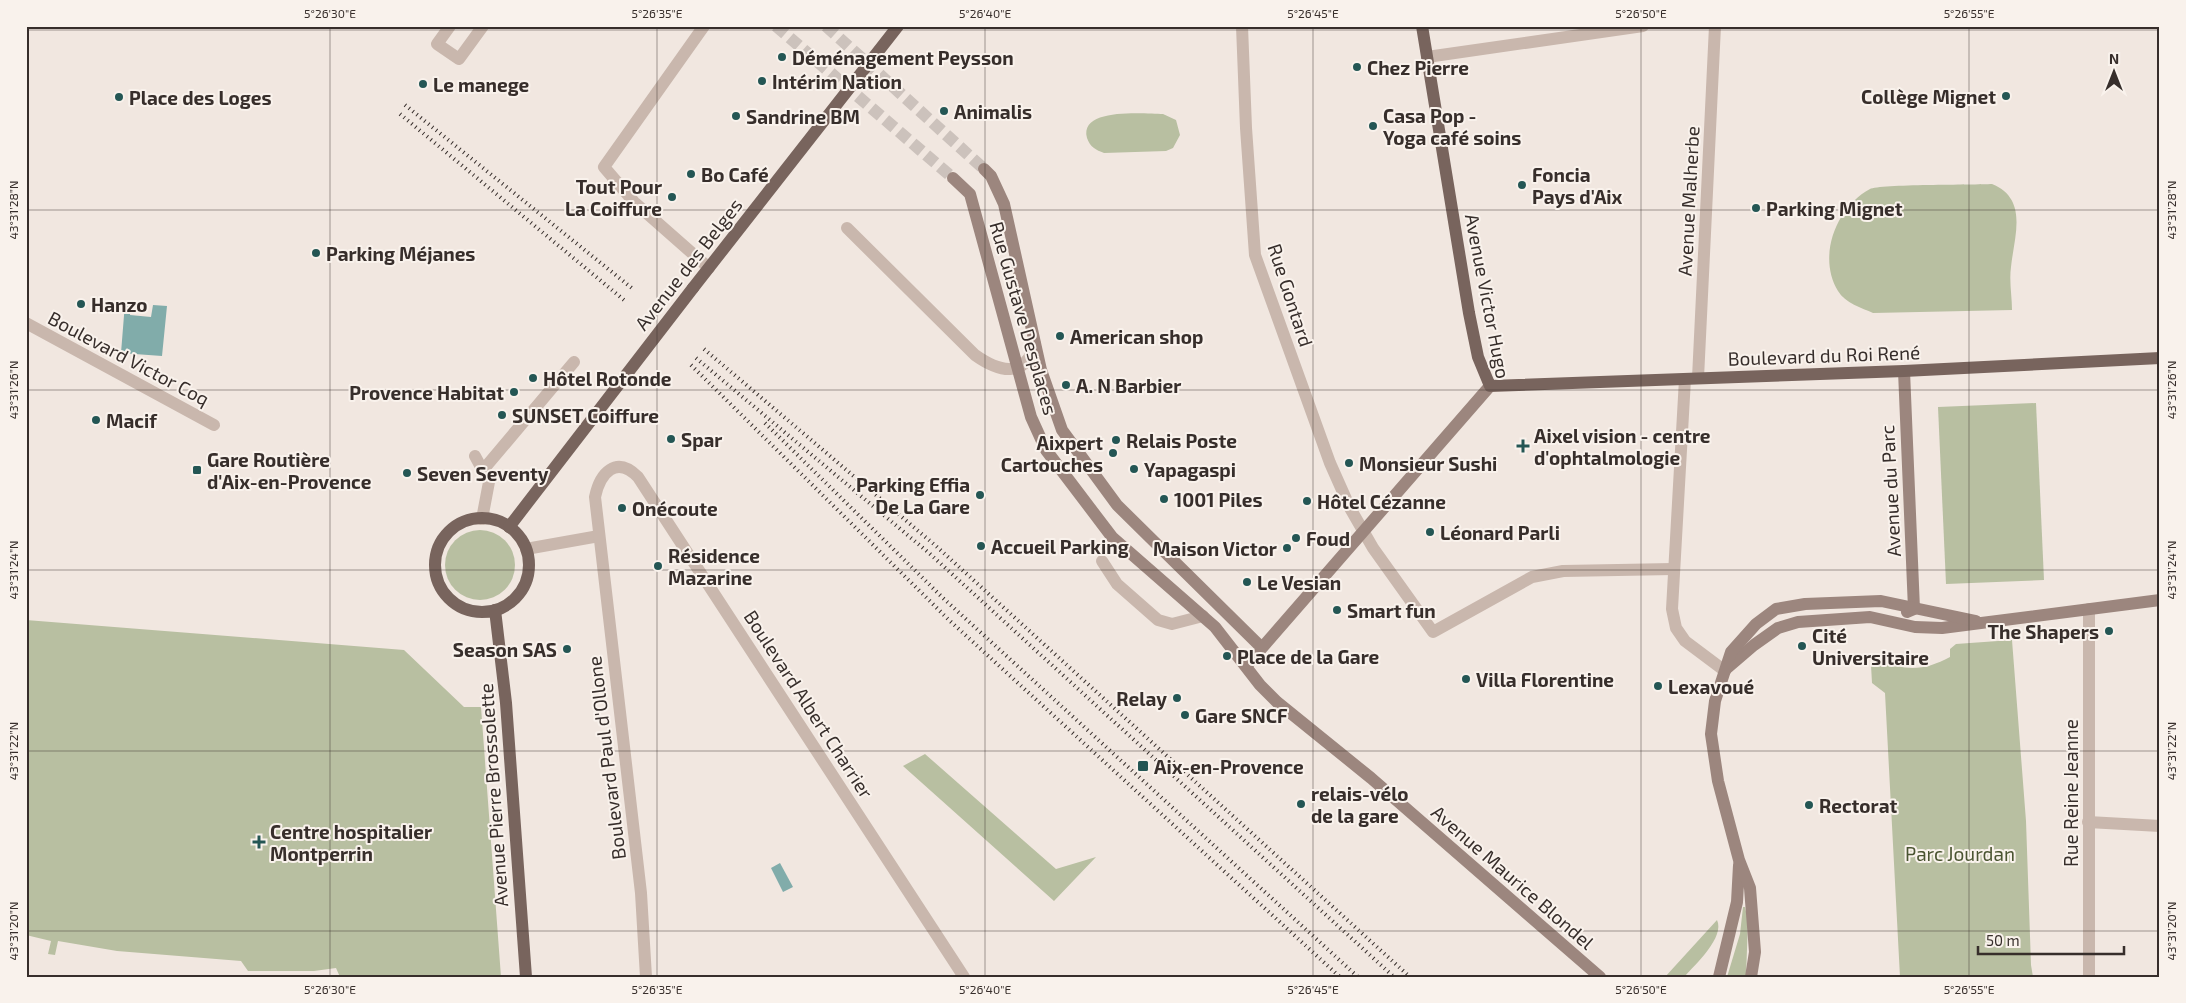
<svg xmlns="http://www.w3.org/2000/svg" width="2186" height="1003" font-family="'Exo 2',sans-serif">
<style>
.green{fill:#b8bfa1}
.water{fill:#81acaa}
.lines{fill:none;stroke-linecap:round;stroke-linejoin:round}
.secondary-tunnel{stroke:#ccc2bc;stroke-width:12;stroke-dasharray:12 6;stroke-linecap:butt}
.street{stroke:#c9b7ad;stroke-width:12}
.secondary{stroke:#9c867e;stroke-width:12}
.primary{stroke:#78645d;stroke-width:12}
.rail{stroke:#372e2b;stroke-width:4;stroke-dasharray:1 4;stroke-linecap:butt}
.primary-bridge{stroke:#78645d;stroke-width:12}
.ticks{fill:none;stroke:#372e2b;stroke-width:1;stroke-opacity:0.45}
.poi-dot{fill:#245654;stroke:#f9f2ec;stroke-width:2}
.labels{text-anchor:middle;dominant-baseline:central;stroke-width:4;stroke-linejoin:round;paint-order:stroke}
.poi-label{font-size:19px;font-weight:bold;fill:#372e2b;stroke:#f9f2ec;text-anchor:start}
.street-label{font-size:19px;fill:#372e2b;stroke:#f9f2ec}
.park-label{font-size:19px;fill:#4a5431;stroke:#f9f2ec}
.neatline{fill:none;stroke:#372e2b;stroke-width:2}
.ticks-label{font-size:12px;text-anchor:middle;fill:#372e2b}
</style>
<rect width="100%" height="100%" fill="#f1e7e0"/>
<!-- green -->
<g class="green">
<path d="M 1163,114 L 1176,120 L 1180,135 L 1173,148 L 1166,151 L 1104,153 C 1096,150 1090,147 1087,138 C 1079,107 1145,114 1163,114 Z"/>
<path d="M 1992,184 C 2029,199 2014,237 2011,267 C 2009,281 2012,296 2012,310 L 1873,313 C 1862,308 1845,303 1838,291 C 1817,257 1836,207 1870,189 C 1879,184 1975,185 1992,184 Z"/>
<polygon points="2036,403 2044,580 1946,584 1938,407"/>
<circle cx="480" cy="565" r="35"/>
<polygon points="26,620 404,650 464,707 481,707 501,977 340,977 336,968 314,971 248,971 241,961 117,951 58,941 55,955 48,954 51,941 26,935"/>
<path d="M 2012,640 L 2026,821 L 2031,965 L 2033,977 L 1900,977 L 1885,693 L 1872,683 L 1871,665 L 1877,665 L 1880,660 C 1906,672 1926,670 1950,657 L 1950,649 L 1956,644 Z"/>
<polygon points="925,754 1056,869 1096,857 1054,901 903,766"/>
<polygon points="1743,907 1745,907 1748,921 1746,977 1727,977 1740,934"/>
<path d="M 1717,920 C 1725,937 1696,964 1684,977 L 1665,977 Z"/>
</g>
<!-- water -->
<g class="water">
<polygon points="125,303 131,303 130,315 151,317 153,305 167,306 162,356 121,353"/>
<polygon points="780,863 793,887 783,892 771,868"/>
</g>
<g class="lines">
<!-- secondary-tunnel -->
<g class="secondary-tunnel">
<polyline points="776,26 953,178"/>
<polyline points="826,26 984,169"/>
</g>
<!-- street -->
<g class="street">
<polyline points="450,26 437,44 459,59 483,26"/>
<polyline points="704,26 604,167 634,202 709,268"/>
<polyline points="1242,26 1246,128 1255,255 1330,463 1350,508 1373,548 1433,632 1532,577 1563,571 1673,569"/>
<polyline points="1427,57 1643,26"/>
<path d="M 847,228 L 975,355 C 999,372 1025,379 1035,344"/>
<polyline points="26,323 214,425"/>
<polyline points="1698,378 1715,26"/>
<polyline points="1685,379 1672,609 1676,628 1685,641 1725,671"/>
<polyline points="475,456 489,482 482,519"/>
<polyline points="483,470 574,362"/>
<polyline points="526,549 599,536"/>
<polyline points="1102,561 1117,584 1158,620 1172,624 1203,616"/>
<polyline points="2089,609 2089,977"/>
<polyline points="2088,822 2160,826"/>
<path d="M 646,977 L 641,893 L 595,497 C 600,473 616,455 638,477 L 964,977"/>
</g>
<!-- secondary -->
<g class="secondary">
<polyline points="984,169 991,176 1004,204 1041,370 1062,430 1117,505 1261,647"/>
<polyline points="953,178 970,194 1031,417 1046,450 1112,537 1215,627 1260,685 1277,702 1371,778 1600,977"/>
<polyline points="1904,371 1914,609 1907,612"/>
<polyline points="1247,665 1490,386"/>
<polyline points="1726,669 1754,645 1778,628 1798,622 1870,617 1915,627 1942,628 2160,600"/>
<polyline points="1719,977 1737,902 1739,865"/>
<polyline points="1751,977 1755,952 1750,888 1739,860 1718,781 1711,734 1715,701 1731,652 1756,624 1776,609 1805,604 1881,601 1976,621"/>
</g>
<!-- primary -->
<g class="primary">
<polyline points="1422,26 1469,313 1478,357 1490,386 1904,371 2160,358"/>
<polyline points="693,288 898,26"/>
<circle cx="482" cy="565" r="47"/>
<polyline points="509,527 626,375"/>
<polyline points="495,610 506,703 526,977"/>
</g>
<!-- rail -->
<g class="rail">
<polyline points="405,105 633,289"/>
<polyline points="400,114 624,300"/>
<polyline points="704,349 936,546 1410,977"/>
<polyline points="696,358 929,553 1394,977"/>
<polyline points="691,365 950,621 1340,977"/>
<polyline points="765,423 943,598 1358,977"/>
</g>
<!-- primary-bridge -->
<polyline class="primary-bridge" points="626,375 693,288"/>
</g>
<!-- ticks -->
<path class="ticks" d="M 330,26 L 330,977M 657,26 L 657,977M 985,26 L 985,977M 1313,26 L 1313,977M 1641,26 L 1641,977M 1969,26 L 1969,977M 26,30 L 2160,30M 26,210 L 2160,210M 26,390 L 2160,390M 26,570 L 2160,570M 26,751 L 2160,751M 26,931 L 2160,931"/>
<!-- markers -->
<g class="poi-dot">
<circle cx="782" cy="57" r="5"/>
<circle cx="1357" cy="67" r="5"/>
<circle cx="762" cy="81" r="5"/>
<circle cx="423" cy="84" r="5"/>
<circle cx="2006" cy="96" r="5"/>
<circle cx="119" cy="97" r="5"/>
<circle cx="944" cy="111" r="5"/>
<circle cx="736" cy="116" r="5"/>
<circle cx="1373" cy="126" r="5"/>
<circle cx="691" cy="174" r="5"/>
<circle cx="1522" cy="185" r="5"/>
<circle cx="672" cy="197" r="5"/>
<circle cx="1756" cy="208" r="5"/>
<circle cx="316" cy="253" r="5"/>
<circle cx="81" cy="304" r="5"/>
<circle cx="1060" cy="336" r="5"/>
<circle cx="533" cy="378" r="5"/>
<circle cx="1066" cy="385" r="5"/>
<circle cx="514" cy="392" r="5"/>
<circle cx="502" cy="415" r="5"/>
<circle cx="96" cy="420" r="5"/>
<circle cx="671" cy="439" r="5"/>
<circle cx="1116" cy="440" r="5"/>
<path d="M1520.5 438.5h5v5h5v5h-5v5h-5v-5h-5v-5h5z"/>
<circle cx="1113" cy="453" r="5"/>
<circle cx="1349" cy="463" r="5"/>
<circle cx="1134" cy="469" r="5"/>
<rect x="192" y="465" width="10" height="10" rx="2.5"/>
<circle cx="407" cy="473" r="5"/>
<circle cx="980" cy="495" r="5"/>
<circle cx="1164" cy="499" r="5"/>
<circle cx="1307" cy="501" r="5"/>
<circle cx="622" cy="508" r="5"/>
<circle cx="1430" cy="532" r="5"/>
<circle cx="1296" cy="538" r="5"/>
<circle cx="981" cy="546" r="5"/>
<circle cx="1287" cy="548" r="5"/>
<circle cx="658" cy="566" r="5"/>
<circle cx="1247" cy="582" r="5"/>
<circle cx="1337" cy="610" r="5"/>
<circle cx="2109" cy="631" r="5"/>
<circle cx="1802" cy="646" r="5"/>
<circle cx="567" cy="649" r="5"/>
<circle cx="1227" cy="656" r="5"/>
<circle cx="1466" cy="679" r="5"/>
<circle cx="1658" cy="686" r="5"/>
<circle cx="1177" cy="698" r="5"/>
<circle cx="1185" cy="715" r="5"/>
<rect x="1137" y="760" width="12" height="12" rx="2.5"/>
<circle cx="1301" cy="804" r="5"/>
<circle cx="1809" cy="805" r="5"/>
<path d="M256.5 834.5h5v5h5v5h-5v5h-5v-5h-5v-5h5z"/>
</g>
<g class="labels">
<!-- poi labels -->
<g class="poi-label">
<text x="792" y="57">Déménagement Peysson</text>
<text x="1367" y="67">Chez Pierre</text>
<text x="772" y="81">Intérim Nation</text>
<text x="433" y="84">Le manege</text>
<text x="1996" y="96" text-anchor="end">Collège Mignet</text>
<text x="129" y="97">Place des Loges</text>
<text x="954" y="111">Animalis</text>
<text x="1383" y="115">Casa Pop -<tspan x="1383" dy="22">Yoga café soins</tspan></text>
<text x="746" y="116">Sandrine BM</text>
<text x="701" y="174">Bo Café</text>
<text x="1532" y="174">Foncia<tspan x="1532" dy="22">Pays d'Aix</tspan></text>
<text x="662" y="186" text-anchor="end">Tout Pour<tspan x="662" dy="22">La Coiffure</tspan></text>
<text x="1766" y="208">Parking Mignet</text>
<text x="326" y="253">Parking Méjanes</text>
<text x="91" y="304">Hanzo</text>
<text x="1070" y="336">American shop</text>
<text x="543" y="378">Hôtel Rotonde</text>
<text x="1076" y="385">A. N Barbier</text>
<text x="504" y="392" text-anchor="end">Provence Habitat</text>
<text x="512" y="415">SUNSET Coiffure</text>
<text x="106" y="420">Macif</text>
<text x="1534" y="435">Aixel vision - centre<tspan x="1534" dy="22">d'ophtalmologie</tspan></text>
<text x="681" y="439">Spar</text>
<text x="1126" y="440">Relais Poste</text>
<text x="1103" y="442" text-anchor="end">Aixpert<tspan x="1103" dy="22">Cartouches</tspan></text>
<text x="207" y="459">Gare Routière<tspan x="207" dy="22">d'Aix-en-Provence</tspan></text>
<text x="1359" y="463">Monsieur Sushi</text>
<text x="1144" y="469">Yapagaspi</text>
<text x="417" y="473">Seven Seventy</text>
<text x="970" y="484" text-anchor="end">Parking Effia<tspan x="970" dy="22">De La Gare</tspan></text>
<text x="1174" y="499">1001 Piles</text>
<text x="1317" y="501">Hôtel Cézanne</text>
<text x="632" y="508">Onécoute</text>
<text x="1440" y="532">Léonard Parli</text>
<text x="1306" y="538">Foud</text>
<text x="991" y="546">Accueil Parking</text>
<text x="1277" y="548" text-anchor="end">Maison Victor</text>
<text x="668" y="555">Résidence<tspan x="668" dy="22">Mazarine</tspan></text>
<text x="1257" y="582">Le Vesian</text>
<text x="1347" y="610">Smart fun</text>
<text x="2099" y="631" text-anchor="end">The Shapers</text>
<text x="1812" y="635">Cité<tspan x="1812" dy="22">Universitaire</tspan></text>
<text x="557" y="649" text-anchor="end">Season SAS</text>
<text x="1237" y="656">Place de la Gare</text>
<text x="1476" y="679">Villa Florentine</text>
<text x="1668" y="686">Lexavoué</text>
<text x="1167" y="698" text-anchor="end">Relay</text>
<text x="1195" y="715">Gare SNCF</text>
<text x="1154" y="766">Aix-en-Provence</text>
<text x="1311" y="793">relais-vélo<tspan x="1311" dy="22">de la gare</tspan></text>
<text x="1819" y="805">Rectorat</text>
<text x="270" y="831">Centre hospitalier<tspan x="270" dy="22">Montperrin</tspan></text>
</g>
<!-- street labels -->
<g class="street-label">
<text transform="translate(1688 201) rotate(-87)">Avenue Malherbe</text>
<text transform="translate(688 264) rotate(-52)">Avenue des Belges</text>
<text transform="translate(1291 295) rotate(72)">Rue Gontard</text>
<text transform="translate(1488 296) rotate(79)">Avenue Victor Hugo</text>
<text transform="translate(1024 318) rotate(74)">Rue Gustave Desplaces</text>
<text transform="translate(1824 355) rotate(-2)">Boulevard du Roi René</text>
<text transform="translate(129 358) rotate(28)">Boulevard Victor Coq</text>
<text transform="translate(1890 491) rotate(-93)">Avenue du Parc</text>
<text transform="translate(809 704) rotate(57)">Boulevard Albert Charrier</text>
<text transform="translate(606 758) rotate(-97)">Boulevard Paul d'Ollone</text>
<text transform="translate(2070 793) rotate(-90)">Rue Reine Jeanne</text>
<text transform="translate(493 795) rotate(-94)">Avenue Pierre Brossolette</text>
<text transform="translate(1513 877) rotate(41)">Avenue Maurice Blondel</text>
</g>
<!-- park labels -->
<g class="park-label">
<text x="1960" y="853">Parc Jourdan</text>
</g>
</g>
<!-- border -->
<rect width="2186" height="1003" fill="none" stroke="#f9f2ec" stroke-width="55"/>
<!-- north arrow -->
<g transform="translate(2114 72)" stroke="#f9f2ec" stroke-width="4" paint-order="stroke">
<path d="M0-4L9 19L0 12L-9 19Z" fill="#372e2b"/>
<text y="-8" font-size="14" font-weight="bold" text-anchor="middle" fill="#372e2b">N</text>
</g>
<!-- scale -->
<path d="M1978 946v8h146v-8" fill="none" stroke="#372e2b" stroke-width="2.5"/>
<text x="1986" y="946" font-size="15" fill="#372e2b" stroke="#f9f2ec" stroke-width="4" paint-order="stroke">50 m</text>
<rect x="28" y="28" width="2130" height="948" class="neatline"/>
<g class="ticks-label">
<text x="330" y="18">5°26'30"E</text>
<text x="657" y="18">5°26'35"E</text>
<text x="985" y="18">5°26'40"E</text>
<text x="1313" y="18">5°26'45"E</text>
<text x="1641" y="18">5°26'50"E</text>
<text x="1969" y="18">5°26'55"E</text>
<text transform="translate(14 210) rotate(-90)" y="4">43°31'28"N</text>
<text transform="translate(2172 210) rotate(-90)" y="4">43°31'28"N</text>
<text transform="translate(14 390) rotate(-90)" y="4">43°31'26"N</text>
<text transform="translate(2172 390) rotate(-90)" y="4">43°31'26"N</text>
<text transform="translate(14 570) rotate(-90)" y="4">43°31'24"N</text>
<text transform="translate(2172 570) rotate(-90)" y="4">43°31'24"N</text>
<text transform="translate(14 751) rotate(-90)" y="4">43°31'22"N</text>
<text transform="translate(2172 751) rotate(-90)" y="4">43°31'22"N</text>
<text transform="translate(14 931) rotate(-90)" y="4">43°31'20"N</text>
<text transform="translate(2172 931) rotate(-90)" y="4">43°31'20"N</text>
<text x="330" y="994">5°26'30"E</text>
<text x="657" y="994">5°26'35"E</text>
<text x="985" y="994">5°26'40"E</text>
<text x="1313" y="994">5°26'45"E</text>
<text x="1641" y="994">5°26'50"E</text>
<text x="1969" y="994">5°26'55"E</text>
</g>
</svg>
